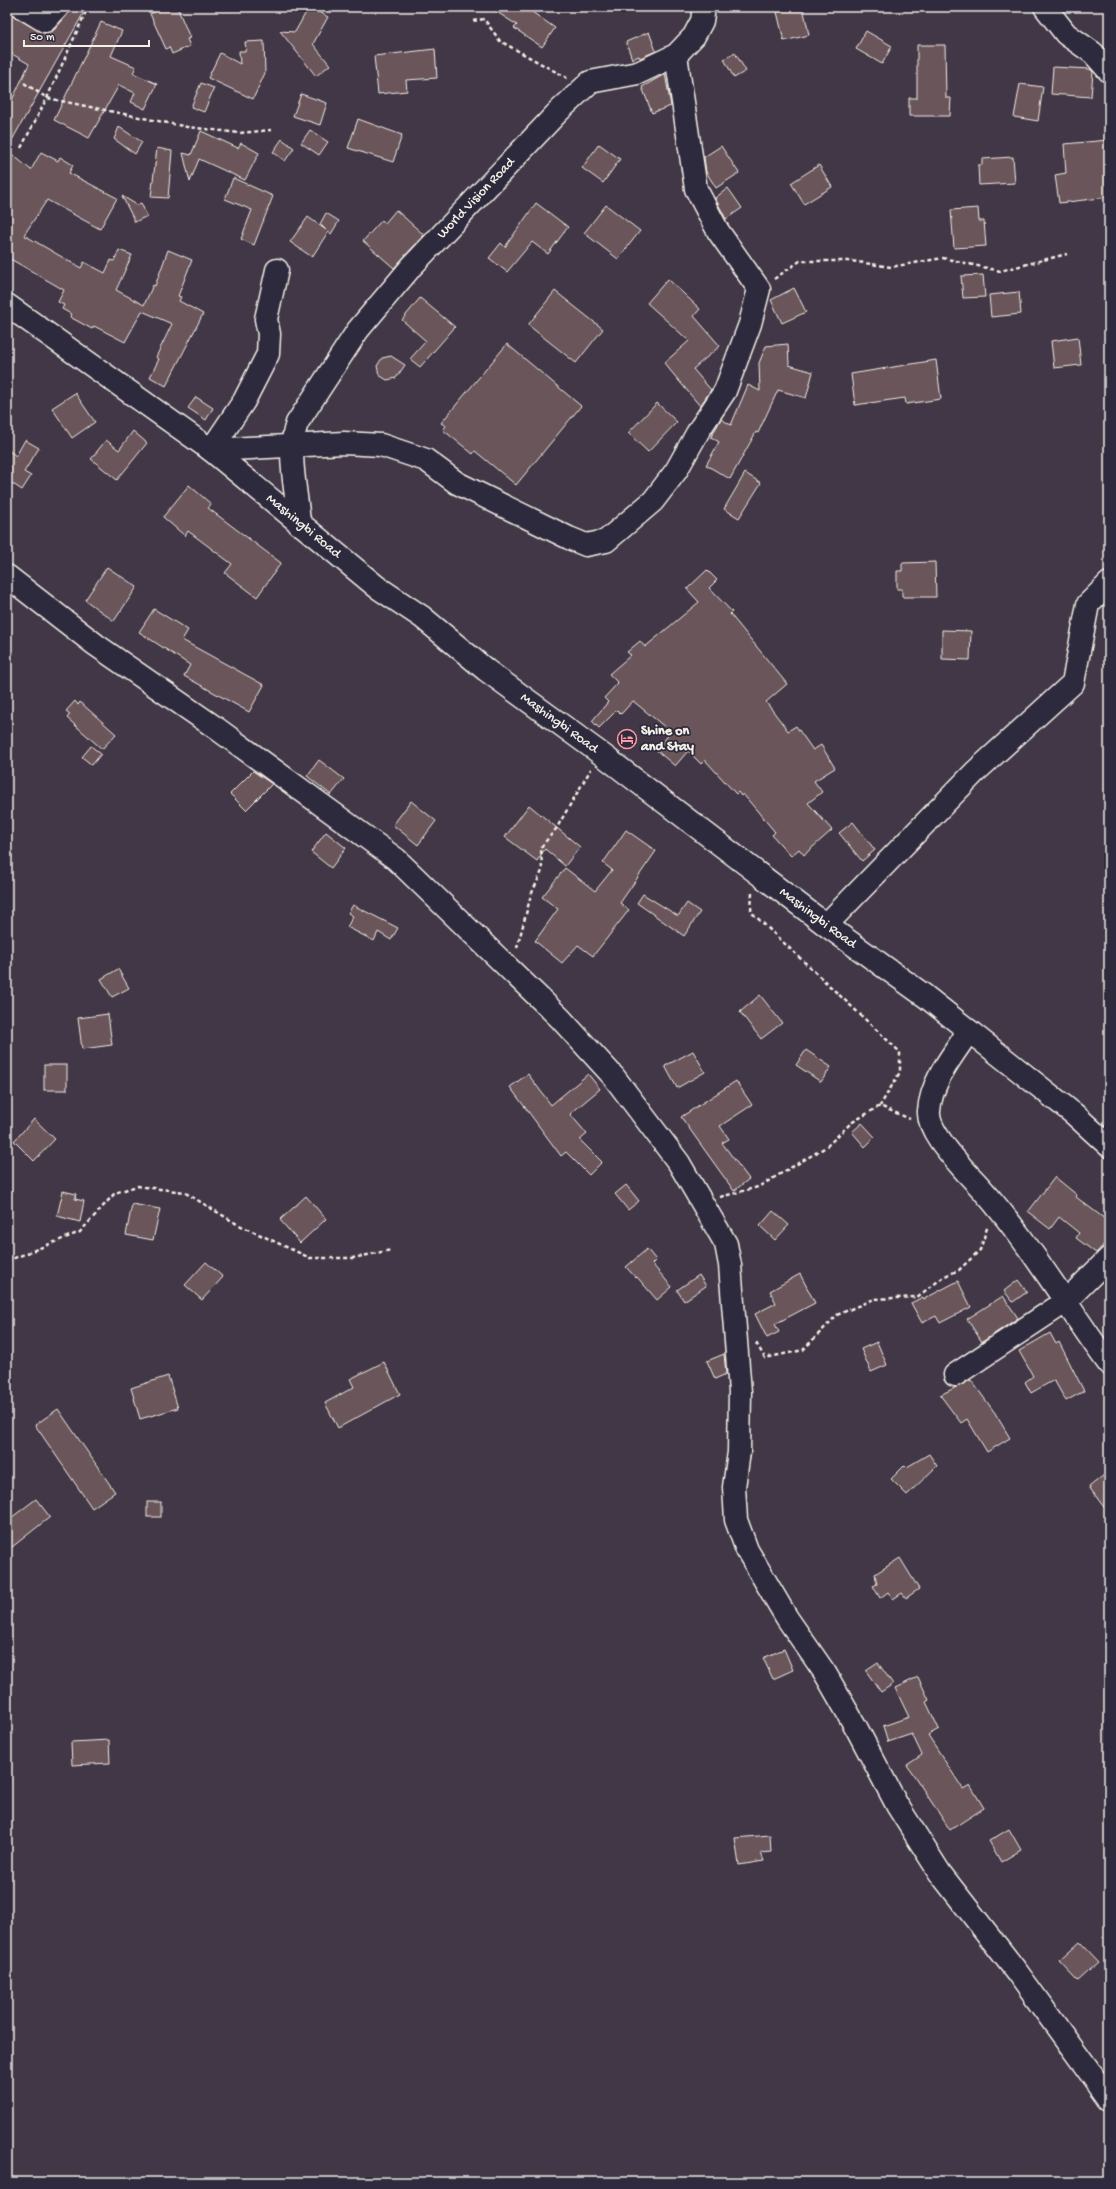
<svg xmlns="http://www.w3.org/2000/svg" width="1116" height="2189" font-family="'Gochi Hand',sans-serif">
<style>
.building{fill:#6b555a;stroke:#f4f1e8}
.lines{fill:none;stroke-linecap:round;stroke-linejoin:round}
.minor-casing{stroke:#f4f1e8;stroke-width:25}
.major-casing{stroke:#f4f1e8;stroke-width:25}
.path{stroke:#f4f1e8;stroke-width:2.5;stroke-dasharray:4 3;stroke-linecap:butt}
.minor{stroke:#2f2a3d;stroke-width:22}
.major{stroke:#2f2a3d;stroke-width:22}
.labels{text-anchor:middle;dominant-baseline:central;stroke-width:3.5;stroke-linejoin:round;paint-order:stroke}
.street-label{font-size:14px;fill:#f4f1e8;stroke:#2f2a3d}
.poi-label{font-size:14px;font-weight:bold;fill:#f4f1e8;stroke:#2f2a3d;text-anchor:start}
</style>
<rect width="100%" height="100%" fill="#413746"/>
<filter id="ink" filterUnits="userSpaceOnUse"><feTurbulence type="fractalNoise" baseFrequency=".025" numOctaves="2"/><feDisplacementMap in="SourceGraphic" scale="8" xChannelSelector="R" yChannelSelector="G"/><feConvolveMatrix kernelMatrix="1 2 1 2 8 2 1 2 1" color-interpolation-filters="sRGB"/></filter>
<g filter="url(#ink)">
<!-- building -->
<g class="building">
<polygon points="7,7 10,7 11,13 16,18 44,33 54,30 67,15 70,7 80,7 78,11 83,14 7,149 7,111 29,64 7,51"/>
<polygon points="165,7 177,7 190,38 187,39 190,46 172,54 169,47 166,49 150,14"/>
<polygon points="309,7 328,17 313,44 330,65 316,76 280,31 295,32"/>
<polygon points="489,7 525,7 555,28 542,47 514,28 517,25"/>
<polygon points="796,7 803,7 809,35 784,41 777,12"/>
<polygon points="101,22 122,31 111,56 136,67 133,73 157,84 145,109 131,102 135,93 119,85 89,138 54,120"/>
<polygon points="866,31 892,46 882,64 856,49"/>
<polygon points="649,32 656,51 640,58 639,56 632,59 626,42"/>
<polygon points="264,41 265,73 253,99 208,78 220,53 240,64 239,51 246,51 245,42"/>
<polygon points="917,45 945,45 946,98 951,98 950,116 909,116 909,98 917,98"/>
<polygon points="435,49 437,78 406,80 407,91 378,94 374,56"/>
<polygon points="735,53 746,71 734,78 724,59"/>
<polygon points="1053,67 1090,69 1093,72 1091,97 1051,94"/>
<polygon points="665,74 671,106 652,113 642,87"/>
<polygon points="201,83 214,88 204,112 191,107"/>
<polygon points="1020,84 1043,87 1038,121 1014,117"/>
<polygon points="301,94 327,103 320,125 293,116"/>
<polygon points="358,119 402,135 393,162 348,148"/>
<polygon points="119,127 142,142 135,154 114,139"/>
<polygon points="310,130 328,142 319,155 301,143"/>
<polygon points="201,131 238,148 241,143 259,153 245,180 199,159 190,182 183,153 191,155"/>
<polygon points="282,139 294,148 285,161 273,152"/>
<polygon points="1109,140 1109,197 1059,203 1055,175 1066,173 1064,144"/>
<polygon points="599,144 620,159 603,183 582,168"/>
<polygon points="721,146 739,173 716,188 706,172 704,157"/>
<polygon points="157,148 172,151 168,198 151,197"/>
<polygon points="7,150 31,170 41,152 58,161 60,157 73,165 69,173 117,198 100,229 47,200 24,235 81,268 84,262 105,273 111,260 114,261 119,250 132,255 116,290 144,305 153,285 155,286 168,250 192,260 178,296 181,297 179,301 203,314 166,386 150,377 159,359 156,357 172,324 142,311 125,342 94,326 92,329 70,317 71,314 62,309 64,305 58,302 64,290 7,257 7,251 13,242 7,238"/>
<polygon points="1013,157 1015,183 979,185 978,165 982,165 982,159"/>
<polygon points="819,165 832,187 804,204 791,183"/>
<polygon points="233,178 273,196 254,245 241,239 252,210 225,199"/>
<polygon points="728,188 742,208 726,219 715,198"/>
<polygon points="122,196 137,205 141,203 147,216 135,222"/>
<polygon points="536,203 568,227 548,254 532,242 507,272 489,258 501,243 505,247"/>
<polygon points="606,205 640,231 618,259 584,233"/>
<polygon points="978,208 979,221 984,221 986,246 954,248 951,210"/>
<polygon points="396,210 424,235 394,268 363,241 382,220 385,223"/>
<polygon points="326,213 339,221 331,234 328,232 312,257 290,242 308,217 326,230 320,224"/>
<polygon points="983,275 985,297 963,298 961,276"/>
<polygon points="668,279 700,309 694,316 720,346 693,369 711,390 700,406 664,363 689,341 647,303"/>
<polygon points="794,288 806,312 782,323 771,300"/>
<polygon points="555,291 603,329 576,363 528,325"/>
<polygon points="1019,292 1021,314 991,317 989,295"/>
<polygon points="420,298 455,327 420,367 410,359 426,341 402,320"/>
<polygon points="1078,337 1081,365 1054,368 1051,341"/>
<polygon points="507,344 581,406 516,485 475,451 473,454 443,430 446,426 441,423"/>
<polygon points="788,344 789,365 813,372 806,398 778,390 758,433 756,432 730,479 706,465 719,442 711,437 721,419 731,425 748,385 760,391 759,363 766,346"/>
<polygon points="391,356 405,365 396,378 387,380 379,375 377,366 382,358"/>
<polygon points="936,360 941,399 906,404 905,398 855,405 851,374"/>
<polygon points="75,393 95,422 72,438 52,408"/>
<polygon points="196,397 213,408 206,420 188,408"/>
<polygon points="657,403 677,422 648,452 628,433"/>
<polygon points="133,431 147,443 117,480 91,459 106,440 119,450"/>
<polygon points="25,440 39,448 24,472 31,476 22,490 7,480 7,449 16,456"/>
<polygon points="745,473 761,483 739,518 724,509"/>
<polygon points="189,485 211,504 208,508 281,563 257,597 225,573 232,564 188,531 185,536 163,517"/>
<polygon points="935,562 936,597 902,597 902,589 897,589 897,571 902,571 902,563"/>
<polygon points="107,567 137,587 114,621 85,600"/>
<polygon points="707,570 717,580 709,588 732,612 730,614 787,684 766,702 788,731 796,726 813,750 821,745 835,768 814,781 822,792 808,803 832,830 804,855 799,849 791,856 772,835 775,832 743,794 741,796 738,792 736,794 705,760 701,764 688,751 675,766 656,750 671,732 633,701 621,714 617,710 599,728 592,721 608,702 604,698 618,683 609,674 631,655 627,652 640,641 645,647 699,602 687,589"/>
<polygon points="154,609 188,630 182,640 264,685 249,712 184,676 190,665 139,632"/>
<polygon points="942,630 971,631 970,660 942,659"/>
<polygon points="75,701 78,705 80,702 116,734 102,749 67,718 70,714 66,711"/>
<polygon points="91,746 101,754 92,765 82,757"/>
<polygon points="319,760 344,779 331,795 307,776"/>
<polygon points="253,771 272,784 246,810 230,794"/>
<polygon points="411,801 436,821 418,845 393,825"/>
<polygon points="529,805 580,847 565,866 545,849 537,861 505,837"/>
<polygon points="853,822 875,850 862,861 839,833"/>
<polygon points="626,830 656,851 620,903 629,910 593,956 578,945 562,963 535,941 558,909 542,897 565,868 595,891 612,870 603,863"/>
<polygon points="326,832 346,848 331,868 311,852"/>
<polygon points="643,894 678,916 687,903 700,912 684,936 637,903"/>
<polygon points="353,905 398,928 391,940 378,932 374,941 347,927 353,916 348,913"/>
<polygon points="118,969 129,988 112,997 101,979"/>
<polygon points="760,995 782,1023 761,1039 740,1012"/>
<polygon points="108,1014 112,1045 82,1049 78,1018"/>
<polygon points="806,1050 831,1067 821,1082 796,1065"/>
<polygon points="693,1051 705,1072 677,1088 665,1066"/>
<rect x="44" y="1065" width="23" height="25"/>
<polygon points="528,1074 551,1105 588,1074 600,1089 570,1114 587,1134 580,1140 602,1162 589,1175 566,1152 561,1156 510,1087"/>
<polygon points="736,1081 752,1105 720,1126 729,1139 722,1143 749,1179 734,1191 681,1117"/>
<polygon points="34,1119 55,1139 34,1161 14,1141"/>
<polygon points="862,1123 875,1137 865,1147 852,1132"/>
<polygon points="1055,1177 1077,1195 1076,1197 1109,1222 1109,1239 1096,1253 1076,1238 1079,1233 1059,1217 1050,1229 1028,1212"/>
<polygon points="626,1185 639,1201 628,1210 615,1194"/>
<polygon points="63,1191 76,1194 75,1199 84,1201 80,1222 57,1216"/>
<polygon points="306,1196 326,1219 300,1243 280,1220"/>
<polygon points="132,1204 160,1209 153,1240 126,1235"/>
<polygon points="773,1211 789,1225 775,1240 760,1226"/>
<polygon points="647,1249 656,1260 652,1264 672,1287 657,1300 637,1277 636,1278 626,1267"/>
<polygon points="206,1262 223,1277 202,1300 185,1285"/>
<polygon points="800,1274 815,1303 775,1324 779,1332 767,1338 755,1314 776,1303 770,1291"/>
<polygon points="699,1275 706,1286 684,1301 677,1290"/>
<polygon points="1018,1280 1027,1292 1013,1302 1004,1291"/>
<polygon points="958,1281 971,1307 940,1323 936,1316 922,1323 911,1303 923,1297 924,1299"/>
<polygon points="1003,1296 1018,1318 982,1342 967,1319"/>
<polygon points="1050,1333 1056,1344 1059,1342 1084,1391 1066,1401 1054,1380 1031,1393 1025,1382 1033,1376 1019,1351"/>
<polygon points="877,1342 887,1365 871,1372 861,1349"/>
<polygon points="724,1354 726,1374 715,1379 707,1361"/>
<polygon points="384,1362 400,1394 338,1428 325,1403 354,1387 350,1379"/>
<polygon points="168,1376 178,1408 140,1419 131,1388"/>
<polygon points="971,1380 995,1413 1010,1438 987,1452 967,1419 961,1423 940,1395"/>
<polygon points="58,1409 115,1492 92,1508 35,1425"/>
<polygon points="929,1454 937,1466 907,1495 891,1479 905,1465 907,1467"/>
<polygon points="1109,1471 1109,1514 1089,1487"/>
<polygon points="36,1499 50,1517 7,1551 7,1521"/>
<rect x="147" y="1502" width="14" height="15"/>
<polygon points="900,1558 919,1589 906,1598 902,1593 893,1599 888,1592 880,1598 873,1586 877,1584 875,1574"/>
<polygon points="784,1649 793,1670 773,1679 763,1658"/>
<polygon points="878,1663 893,1684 881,1692 866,1671"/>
<polygon points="918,1677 929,1700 926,1702 939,1729 928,1735 963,1789 970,1785 984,1808 950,1830 907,1765 922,1755 912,1734 888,1742 883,1726 909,1717 895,1688"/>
<polygon points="109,1740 110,1763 72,1765 71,1742"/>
<polygon points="1009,1829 1021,1850 1001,1862 989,1841"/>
<polygon points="770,1835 771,1852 761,1853 764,1861 739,1865 735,1838"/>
<polygon points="1080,1942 1099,1962 1078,1981 1059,1961"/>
</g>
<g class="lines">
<defs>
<g id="minor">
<polyline points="22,7 45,21 58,7"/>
<polyline points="1045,7 1066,34 1093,53 1109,71"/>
<polyline points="211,450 344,443 381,445 426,460 457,483 569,538 586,545 606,541 653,501 676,471 699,430 725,391 750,324 759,289 718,231 696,189 676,55"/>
<polyline points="211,450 244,401 268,354 269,334 266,319 277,270"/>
<path id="s1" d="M 299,524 C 297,490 286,455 297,423 L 358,330 L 412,266 L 558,112 L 590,82 L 638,73 L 676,55 L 694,36 L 702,21 L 704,7"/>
<polyline points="7,576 96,645 216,728 396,859 560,1018 614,1077 679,1163 726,1244 730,1265 740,1392 739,1452 734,1487 736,1520 747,1550 787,1618 825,1673 857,1729 897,1805 940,1873 1017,1972 1109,2099"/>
<polyline points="826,925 975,772 1073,683 1088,604 1109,583"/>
<path d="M 969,1031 C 953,1055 931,1081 929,1111 C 927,1130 954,1158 966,1172 C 1022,1229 1062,1300 1109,1364"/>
<polyline points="955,1375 1065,1302 1109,1258"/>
</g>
<g id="major">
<path id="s2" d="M 7,305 L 211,450 L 377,587 L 422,617 L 486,670 L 600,753 L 826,925 L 925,996 L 1074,1114 L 1109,1146"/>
</g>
</defs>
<!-- minor casing -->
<use href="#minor" class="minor-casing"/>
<!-- major casing -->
<use href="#major" class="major-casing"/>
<!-- path -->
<g class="path">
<polyline points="951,8 967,7"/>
<polyline points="473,21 484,19 500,41 567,78"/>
<polyline points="24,83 47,98 187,127 240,133 271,130"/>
<polyline points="21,148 47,98 88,7"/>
<polyline points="774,279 800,261 851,261 891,267 943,258 1000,271 1067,254"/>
<polyline points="752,893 751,912 900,1052 900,1072 880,1106"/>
<polyline points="517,948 531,895 542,871 541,847 556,829 591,769"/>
<polyline points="720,1197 758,1187 826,1147 851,1123 880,1106 910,1119"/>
<polyline points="7,1261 80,1232 115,1193 137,1186 184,1192 237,1224 310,1258 353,1258 391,1250"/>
<polyline points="756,1343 765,1358 803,1350 837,1315 874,1299 917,1297 945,1276 959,1270 980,1250 988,1225"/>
</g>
<!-- minor -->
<use href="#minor" class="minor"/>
<!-- major -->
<use href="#major" class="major"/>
</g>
</g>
<!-- icons -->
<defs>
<symbol id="hotel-ring" viewBox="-11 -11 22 22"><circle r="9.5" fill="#2f2a3d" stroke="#ff9aa2" stroke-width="1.5"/><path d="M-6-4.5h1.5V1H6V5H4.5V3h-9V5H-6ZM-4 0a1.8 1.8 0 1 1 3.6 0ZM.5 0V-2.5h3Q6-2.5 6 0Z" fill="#ff9aa2"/></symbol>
</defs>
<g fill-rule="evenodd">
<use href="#hotel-ring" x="616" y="728" width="22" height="22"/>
</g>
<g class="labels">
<!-- street labels -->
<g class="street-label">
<text stroke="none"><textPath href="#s1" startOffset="390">World Vision Road</textPath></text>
<text stroke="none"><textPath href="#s2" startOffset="370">Mashingbi Road</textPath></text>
<text stroke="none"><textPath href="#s2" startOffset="693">Mashingbi Road</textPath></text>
<text stroke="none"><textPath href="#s2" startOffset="1017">Mashingbi Road</textPath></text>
</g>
<!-- poi labels -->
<g class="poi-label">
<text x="641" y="731">Shine on<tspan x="641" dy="16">and Stay</tspan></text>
</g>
</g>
<!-- margin -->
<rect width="1116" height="2189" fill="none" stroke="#2f2a3d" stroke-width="24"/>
<rect x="12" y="12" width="1092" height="2165" fill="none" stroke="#f4f1e8" stroke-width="1.5" filter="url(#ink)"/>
<!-- scale -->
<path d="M24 40v6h125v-6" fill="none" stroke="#f4f1e8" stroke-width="2"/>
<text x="30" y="40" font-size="12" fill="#f4f1e8" stroke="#2f2a3d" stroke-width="3" paint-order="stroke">50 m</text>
</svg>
